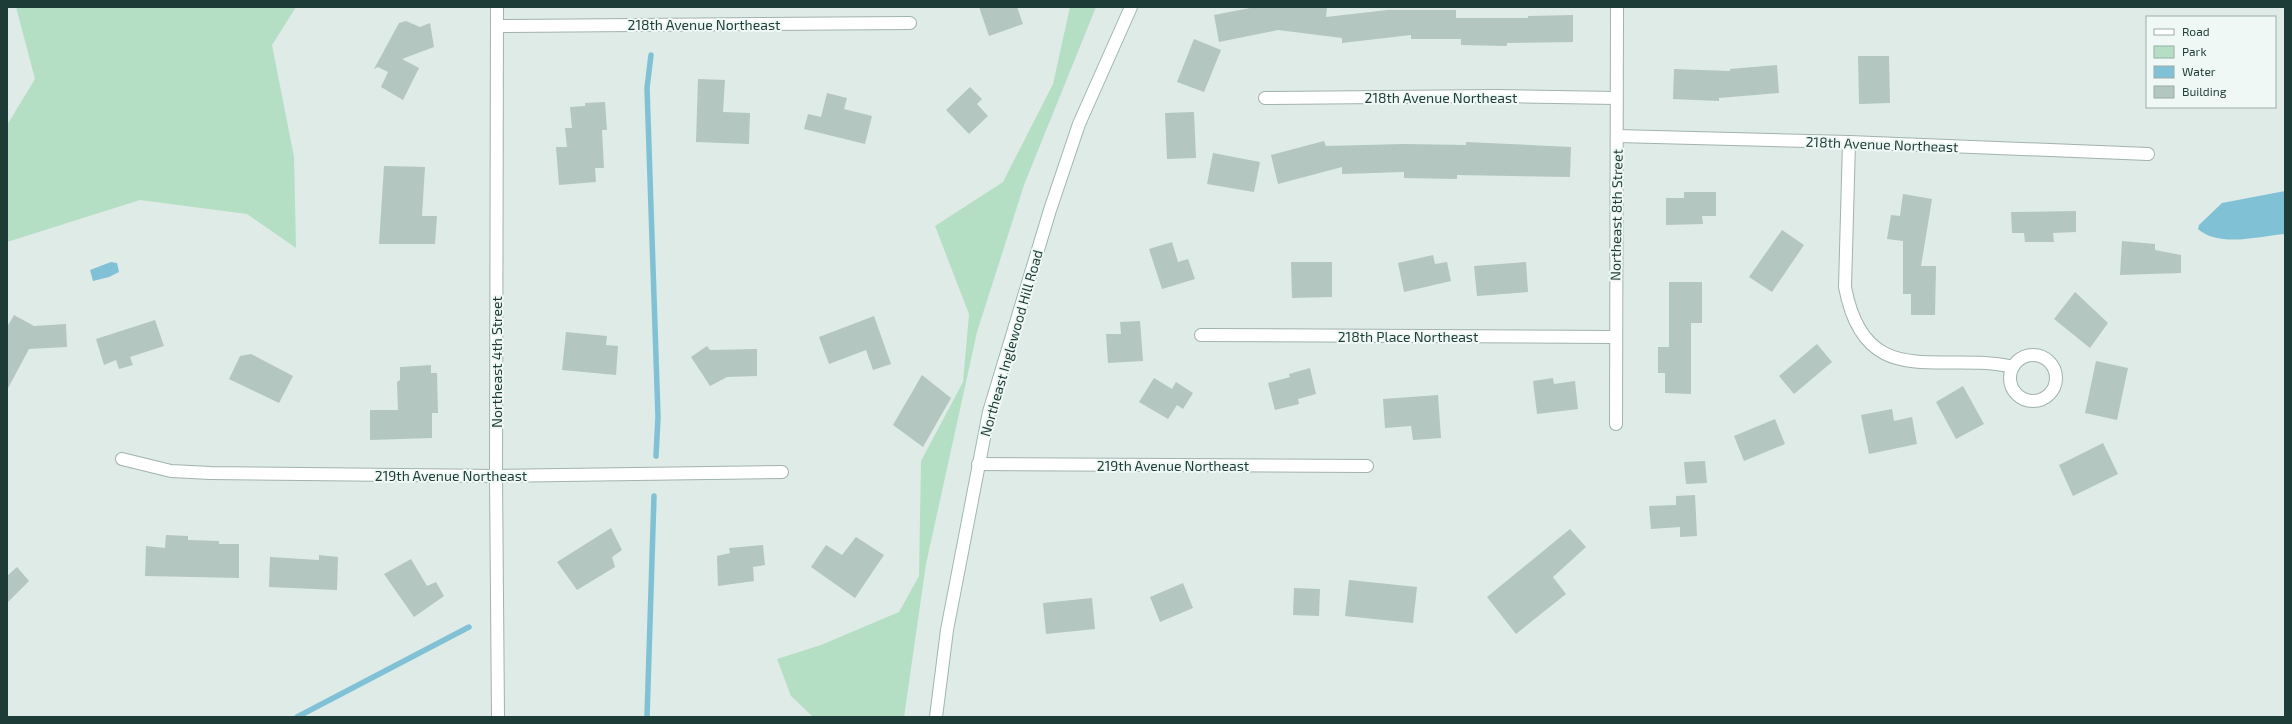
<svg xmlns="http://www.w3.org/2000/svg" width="2292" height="724" font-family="'Exo 2',sans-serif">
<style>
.green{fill:#b5dfc4}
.water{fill:#81c1d5}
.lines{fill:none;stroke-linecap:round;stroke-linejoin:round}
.stream{stroke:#81c1d5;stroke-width:5.5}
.building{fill:#b4c6c0}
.street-casing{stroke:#a1b3af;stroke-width:14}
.secondary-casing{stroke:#9cb8b0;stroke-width:14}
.street{stroke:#fff;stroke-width:12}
.secondary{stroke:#fff;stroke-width:12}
.labels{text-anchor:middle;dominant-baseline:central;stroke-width:4;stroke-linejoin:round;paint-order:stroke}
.street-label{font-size:14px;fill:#1e3c37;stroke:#eff8f4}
</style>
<rect width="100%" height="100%" fill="#deebe7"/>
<!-- green -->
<g class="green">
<polygon points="16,7 296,7 272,45 294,157 296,248 247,214 140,200 7,242 7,125 35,79"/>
<polygon points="1070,7 1096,7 1024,185 977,332 926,564 904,717 813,717 791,696 777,659 821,645 899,612 919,576 921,461 963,382 969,314 935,226 1003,182 1053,84"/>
</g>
<!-- water -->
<g class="water">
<path d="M 2285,191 L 2285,234 C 2260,236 2219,248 2198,229 L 2199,225 L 2222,203 Z"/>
<polygon points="111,262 117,263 119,272 109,277 93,281 90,270"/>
</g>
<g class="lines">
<!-- stream -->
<g class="stream">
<polyline points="651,55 647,88 658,417 656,456"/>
<polyline points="297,717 469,627"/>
<polyline points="647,717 654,496"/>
</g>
</g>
<!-- building -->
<g class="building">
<polygon points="979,7 1017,7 1023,24 989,36"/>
<polygon points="1255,7 1327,7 1326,17 1387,10 1456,10 1456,18 1528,18 1528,16 1573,15 1573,42 1507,43 1507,46 1461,45 1461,39 1411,39 1411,35 1342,43 1342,38 1278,30 1219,42 1214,15"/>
<polygon points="406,21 420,27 430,23 434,47 402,59 419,68 403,100 381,87 388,72 378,67 374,69 399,23"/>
<polygon points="1194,39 1221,50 1204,92 1177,82"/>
<polygon points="1858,56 1889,56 1890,103 1859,104"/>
<polygon points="1777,65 1779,93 1719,98 1719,101 1673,99 1674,69 1730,71 1730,69"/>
<polygon points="698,79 725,80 723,112 750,113 749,144 696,142"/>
<polygon points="970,87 982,99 977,104 988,116 969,134 946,110"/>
<polygon points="827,93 847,98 844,109 872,116 865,144 804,129 808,114 821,117"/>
<polygon points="605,102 607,130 602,130 604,168 595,168 596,182 559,185 556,147 567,147 565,128 572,128 570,107 585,106 585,103"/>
<polygon points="1194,112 1196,158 1167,159 1165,113"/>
<polygon points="1324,141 1326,146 1404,144 1466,145 1466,142 1571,147 1570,177 1457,175 1457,179 1404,178 1404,172 1342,174 1342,167 1278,184 1271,155"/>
<polygon points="1213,153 1260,162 1254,192 1207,184"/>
<polygon points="384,166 425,167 422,216 437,216 435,244 379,244"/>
<polygon points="1684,192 1716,192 1716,216 1702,216 1703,224 1666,225 1666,198 1684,198"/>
<polygon points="1903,194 1932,199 1921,266 1936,266 1935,315 1911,315 1911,294 1903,294 1903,241 1887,239 1891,215 1900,216"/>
<polygon points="2076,211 2076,232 2053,233 2054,242 2025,242 2024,233 2012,233 2011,212"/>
<polygon points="1782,230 1804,245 1772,292 1749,277"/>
<polygon points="2122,241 2155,244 2155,250 2181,255 2181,273 2120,275"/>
<polygon points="1172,242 1178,262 1188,259 1195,279 1162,289 1149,249"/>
<polygon points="1433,255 1435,264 1447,262 1451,281 1404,292 1398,263"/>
<polygon points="1291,262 1332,262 1332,297 1292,298"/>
<polygon points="1526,262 1528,292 1477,296 1474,266"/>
<polygon points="1669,282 1702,282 1702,323 1691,323 1691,394 1665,393 1665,373 1658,373 1658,347 1669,347"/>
<polygon points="2075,292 2108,323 2090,348 2054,319"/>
<polygon points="14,315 34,326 66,324 67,347 29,349 7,390 7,327"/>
<polygon points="874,316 891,364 873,370 866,350 829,364 819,337"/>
<polygon points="155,320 164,346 130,357 133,365 119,369 116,360 104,365 96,339"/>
<polygon points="1140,321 1143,361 1108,363 1106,334 1121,334 1120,322"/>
<polygon points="566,332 607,336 606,345 618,346 616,375 562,370"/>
<polygon points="1817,344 1832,362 1794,394 1779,376"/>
<polygon points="707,346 710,350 757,349 757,376 727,377 710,386 691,357"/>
<polygon points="251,354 293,376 279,403 229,379 240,356"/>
<polygon points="2096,361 2128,368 2117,420 2085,413"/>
<polygon points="431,365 431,373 437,373 438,413 432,413 432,438 370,440 370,410 398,410 397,382 400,380 400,367"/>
<polygon points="1310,368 1316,394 1298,399 1299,404 1275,410 1268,383 1290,377 1289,374"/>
<polygon points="922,375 951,398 923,447 893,425"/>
<polygon points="1154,378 1172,389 1176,382 1193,393 1183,409 1177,405 1168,419 1139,402"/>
<polygon points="1553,378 1554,384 1575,381 1578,409 1537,414 1533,381"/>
<polygon points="1963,386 1984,424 1956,439 1936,402"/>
<polygon points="1438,395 1441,438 1413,440 1411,426 1385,428 1383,399"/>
<polygon points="1892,409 1894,421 1912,417 1917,444 1869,454 1861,415"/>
<polygon points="1775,419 1785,444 1744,461 1734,436"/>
<polygon points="2103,443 2118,474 2073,496 2059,465"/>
<polygon points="1705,461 1707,483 1686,484 1684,462"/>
<polygon points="1695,495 1697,536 1680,537 1680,527 1651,529 1649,506 1676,505 1676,496"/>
<polygon points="611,528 622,550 612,557 615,567 577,590 557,562"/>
<polygon points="1570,529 1586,547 1553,577 1566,594 1516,634 1487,597"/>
<polygon points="166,535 188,536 188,540 219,541 219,544 239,544 239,578 145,576 146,546 165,548"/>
<polygon points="856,537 884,555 855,598 811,567 826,545 842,555"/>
<polygon points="763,545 765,565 753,567 754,581 718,586 717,556 730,553 729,548"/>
<polygon points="319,555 338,557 337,590 269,587 270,557 319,560"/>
<polygon points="411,559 427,586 436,582 444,596 414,617 384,574"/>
<polygon points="17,567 29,581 7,603 7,576"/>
<polygon points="1349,580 1417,587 1413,623 1345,616"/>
<polygon points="1183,583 1193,608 1160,622 1150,597"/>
<polygon points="1294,588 1320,589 1319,616 1293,615"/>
<polygon points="1092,598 1095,629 1046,634 1043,603"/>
</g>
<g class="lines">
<defs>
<g id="street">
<polyline points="497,7 496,476 498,717"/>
<polyline points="497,26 910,23"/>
<polyline points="1265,98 1497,96 1616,98"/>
<polyline points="1617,136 1849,142 2148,154"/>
<path d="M 1849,142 L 1845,287 C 1865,394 1940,350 2013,367"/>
<polyline points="1201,335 1615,337"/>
<circle cx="2033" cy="378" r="23"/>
<polyline points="1616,424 1617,7"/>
<polyline points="122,459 171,471 210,473 496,476 782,472"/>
<polyline points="978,464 1367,466"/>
</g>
<polyline id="secondary" points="936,717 947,630 989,412 1050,210 1079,124 1131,7"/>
</defs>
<!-- street casing -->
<use href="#street" class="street-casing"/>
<!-- secondary casing -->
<use href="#secondary" class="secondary-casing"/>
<!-- street -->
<use href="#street" class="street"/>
<!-- secondary -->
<use href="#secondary" class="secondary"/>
</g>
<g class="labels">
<!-- street labels -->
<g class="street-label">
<text x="704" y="24">218th Avenue Northeast</text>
<text x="1441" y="97">218th Avenue Northeast</text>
<text transform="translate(1882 144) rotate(2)">218th Avenue Northeast</text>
<text transform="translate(1616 215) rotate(-89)">Northeast 8th Street</text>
<text x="1408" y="336">218th Place Northeast</text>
<text transform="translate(1011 343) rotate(-74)">Northeast Inglewood Hill Road</text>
<text transform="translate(496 362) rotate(-90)">Northeast 4th Street</text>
<text x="1173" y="465">219th Avenue Northeast</text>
<text x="451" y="475">219th Avenue Northeast</text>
</g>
</g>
<!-- border -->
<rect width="2292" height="724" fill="none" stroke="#1e3c37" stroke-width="16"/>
<!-- legend -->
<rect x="2146" y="16" width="130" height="92" fill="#eff8f4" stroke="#9bada8"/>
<rect x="2154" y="29" width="20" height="6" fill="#ffffff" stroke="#9bada8"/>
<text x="2182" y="36" font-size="12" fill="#1e3c37">Road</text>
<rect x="2154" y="46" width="20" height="12" fill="#b5dfc4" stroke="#9bada8"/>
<text x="2182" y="56" font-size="12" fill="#1e3c37">Park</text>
<rect x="2154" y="66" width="20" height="12" fill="#81c1d5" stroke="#9bada8"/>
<text x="2182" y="76" font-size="12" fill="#1e3c37">Water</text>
<rect x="2154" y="86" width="20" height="12" fill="#b4c6c0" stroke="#9bada8"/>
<text x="2182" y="96" font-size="12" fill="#1e3c37">Building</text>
</svg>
